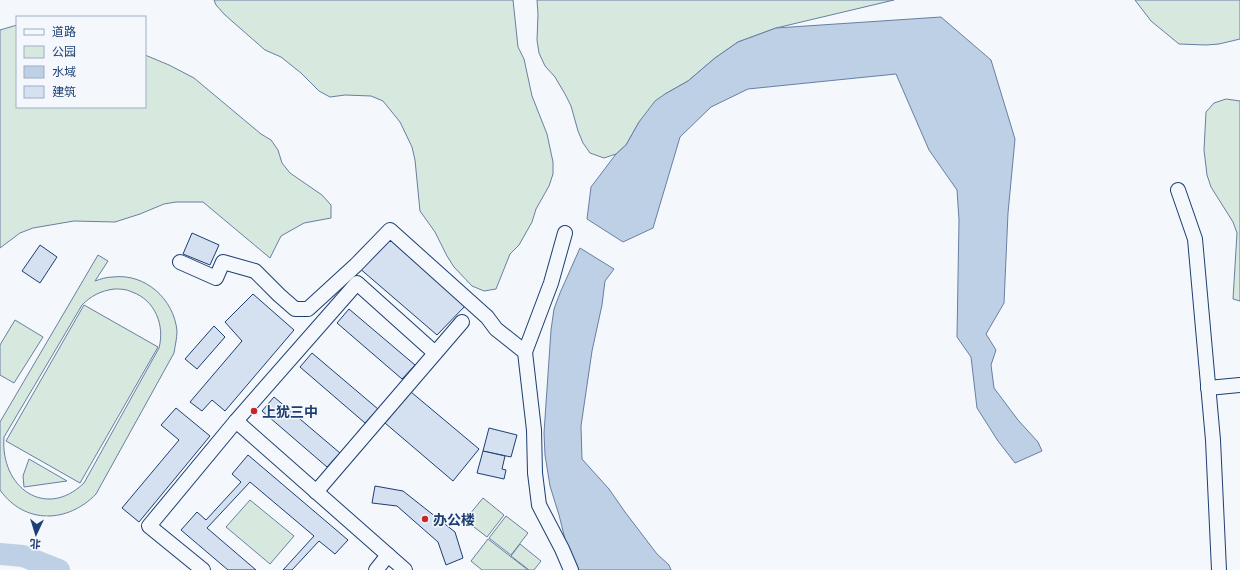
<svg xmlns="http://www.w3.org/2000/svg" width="1240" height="570" font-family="'Exo 2','Noto Sans SC',sans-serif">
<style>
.green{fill:#d7e8df;stroke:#687fa3;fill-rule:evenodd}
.water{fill:#bed0e5;stroke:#687fa3}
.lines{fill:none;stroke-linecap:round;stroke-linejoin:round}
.river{stroke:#bed0e5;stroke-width:22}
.building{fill:#d5e0f0;stroke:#1d3f73}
.minor-casing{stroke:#1d3f73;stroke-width:16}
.minor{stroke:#f4f7fb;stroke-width:14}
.poi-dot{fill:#c62828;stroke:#f4f7fb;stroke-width:1.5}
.labels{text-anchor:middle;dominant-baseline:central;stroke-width:3;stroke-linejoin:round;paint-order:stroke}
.poi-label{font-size:14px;font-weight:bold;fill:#1d3f73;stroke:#f4f7fb;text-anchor:start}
</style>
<rect width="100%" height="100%" fill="#f4f7fb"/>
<!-- green -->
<g class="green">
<polygon points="214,0 513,0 518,47 524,59 532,96 547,134 553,162 553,174 549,186 536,209 532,222 519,245 510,254 496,289 484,291 472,286 454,267 447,256 435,232 420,211 415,160 412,147 400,122 383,101 371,96 345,95 330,97 319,91 301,73 281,57 265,50 225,15 216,5"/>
<polygon points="537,0 894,0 776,28 738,42 715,58 688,81 665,94 639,122 626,145 616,154 604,158 590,153 583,143 578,131 571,106 565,94 555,77 545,66 539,53 537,40 538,14"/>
<polygon points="1135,0 1240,0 1240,39 1219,44 1206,45 1179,44 1151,21"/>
<polygon points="17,25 17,107 145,107 145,55 169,65 194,78 261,134 271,140 278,150 282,163 290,173 322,195 331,205 331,218 304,223 281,236 270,258 203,202 176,202 164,204 140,214 115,222 74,221 33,228 20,233 0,248 0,30"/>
<polygon points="1226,99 1240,101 1240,301 1233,299 1237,233 1233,222 1211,187 1207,175 1204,150 1206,112 1214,103"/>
<path d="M 98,255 L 108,261 L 95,281 C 101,279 106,277 113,277 C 145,273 174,299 177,331 C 177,338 175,346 174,353 L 96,494 C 68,523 25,525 0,490 L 0,422 ZM 114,289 C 120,289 126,289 132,292 C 155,300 165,325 159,348 L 84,483 C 46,520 0,488 4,437 L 82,305 C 91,296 100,291 114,289 Z"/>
<polygon points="84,305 158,347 80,483 6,441"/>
<polygon points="15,320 43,337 14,383 0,375 0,345"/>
<polygon points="29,459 67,481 24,487 23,476"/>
<polygon points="483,498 504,515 487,537 465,520"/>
<polygon points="250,500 294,536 270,564 226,527"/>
<polygon points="506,516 528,533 511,555 489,538"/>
<polygon points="488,539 528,570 482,570 471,561"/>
<polygon points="520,544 541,561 534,570 529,570 511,556"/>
</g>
<!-- water -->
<g class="water">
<polygon points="941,17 991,60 1015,139 1008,213 1004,303 986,334 996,350 991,365 994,388 1018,420 1038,442 1042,451 1015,463 998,441 977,408 971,357 957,337 959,220 957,190 929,150 896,74 748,89 711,107 680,137 653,228 623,242 587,219 591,187 616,154 626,145 639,122 655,101 665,94 688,81 715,58 738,42 776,28"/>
<polygon points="580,248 614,269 605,281 602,305 592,351 581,426 582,459 609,489 625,512 657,554 669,565 671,570 575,570 566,543 559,515 550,486 545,455 544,433 551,330 554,309 560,293"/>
</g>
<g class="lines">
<!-- river -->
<polyline class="river" points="0,554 23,556 59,570"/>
</g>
<!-- building -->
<g class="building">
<polygon points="192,233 219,245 210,265 183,254"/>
<polygon points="389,236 466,305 437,335 358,267"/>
<polygon points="40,245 57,257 40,283 22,271"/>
<polygon points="253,294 294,330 225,411 212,400 202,411 190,402 242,341 225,322"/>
<polygon points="349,309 415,365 402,379 337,323"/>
<polygon points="214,326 225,337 197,369 185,359"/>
<polygon points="312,353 378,409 365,423 300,367"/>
<polygon points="411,392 479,449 453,481 385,423"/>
<polygon points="274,397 340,453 327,467 262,411"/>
<polygon points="176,408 210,436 139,522 122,508 179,440 161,425"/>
<polygon points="489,428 517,435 511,457 483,451"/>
<polygon points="483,451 505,456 502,469 506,470 504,479 477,473"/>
<polygon points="248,455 348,540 335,554 319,541 292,570 283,570 314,536 250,482 207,528 256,570 228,570 181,530 197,512 206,520 241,482 232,474"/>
<polygon points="375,486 403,491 455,532 463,558 446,565 438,542 397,506 372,503"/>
</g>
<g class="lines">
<defs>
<g id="minor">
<polyline points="1178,190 1195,239 1213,440 1219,570"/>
<polyline points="180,262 216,278 223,262 255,271 279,295 295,309 308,309 356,265 390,230 487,317 496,329 525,352 534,430 535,473 539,505 562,549 571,570"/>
<polyline points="525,352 551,283 565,233"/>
<polyline points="1208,388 1240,385"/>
<polyline points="236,421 405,570"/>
<polyline points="316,492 462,322"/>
<polyline points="203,570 149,526 236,421 357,283 435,353"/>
<polyline points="376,570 388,555"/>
</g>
</defs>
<!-- minor casing -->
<use href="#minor" class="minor-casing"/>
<!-- minor -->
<use href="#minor" class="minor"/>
</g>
<!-- markers -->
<g class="poi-dot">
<circle cx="254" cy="411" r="4"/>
<circle cx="425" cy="519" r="4"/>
</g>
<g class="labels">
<!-- poi labels -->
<g class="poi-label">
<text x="262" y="411">上犹三中</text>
<text x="433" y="519">办公楼</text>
</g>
</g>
<!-- legend -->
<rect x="16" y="16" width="130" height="92" fill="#f4f7fb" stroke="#9eadc5"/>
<rect x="24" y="29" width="20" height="6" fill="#f4f7fb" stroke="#9eadc5"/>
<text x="52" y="36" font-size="12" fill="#1d3f73">道路</text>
<rect x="24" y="46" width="20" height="12" fill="#d7e8df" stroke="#9eadc5"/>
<text x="52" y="56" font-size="12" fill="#1d3f73">公园</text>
<rect x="24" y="66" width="20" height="12" fill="#bed0e5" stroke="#9eadc5"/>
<text x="52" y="76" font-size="12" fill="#1d3f73">水域</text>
<rect x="24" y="86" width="20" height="12" fill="#d5e0f0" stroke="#9eadc5"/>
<text x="52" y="96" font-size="12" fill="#1d3f73">建筑</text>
<!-- north arrow -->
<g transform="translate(36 534) rotate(184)" stroke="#f4f7fb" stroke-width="3" paint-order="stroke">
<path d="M0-3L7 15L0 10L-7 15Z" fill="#1d3f73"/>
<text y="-6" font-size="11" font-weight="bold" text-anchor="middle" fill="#1d3f73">北</text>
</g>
</svg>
